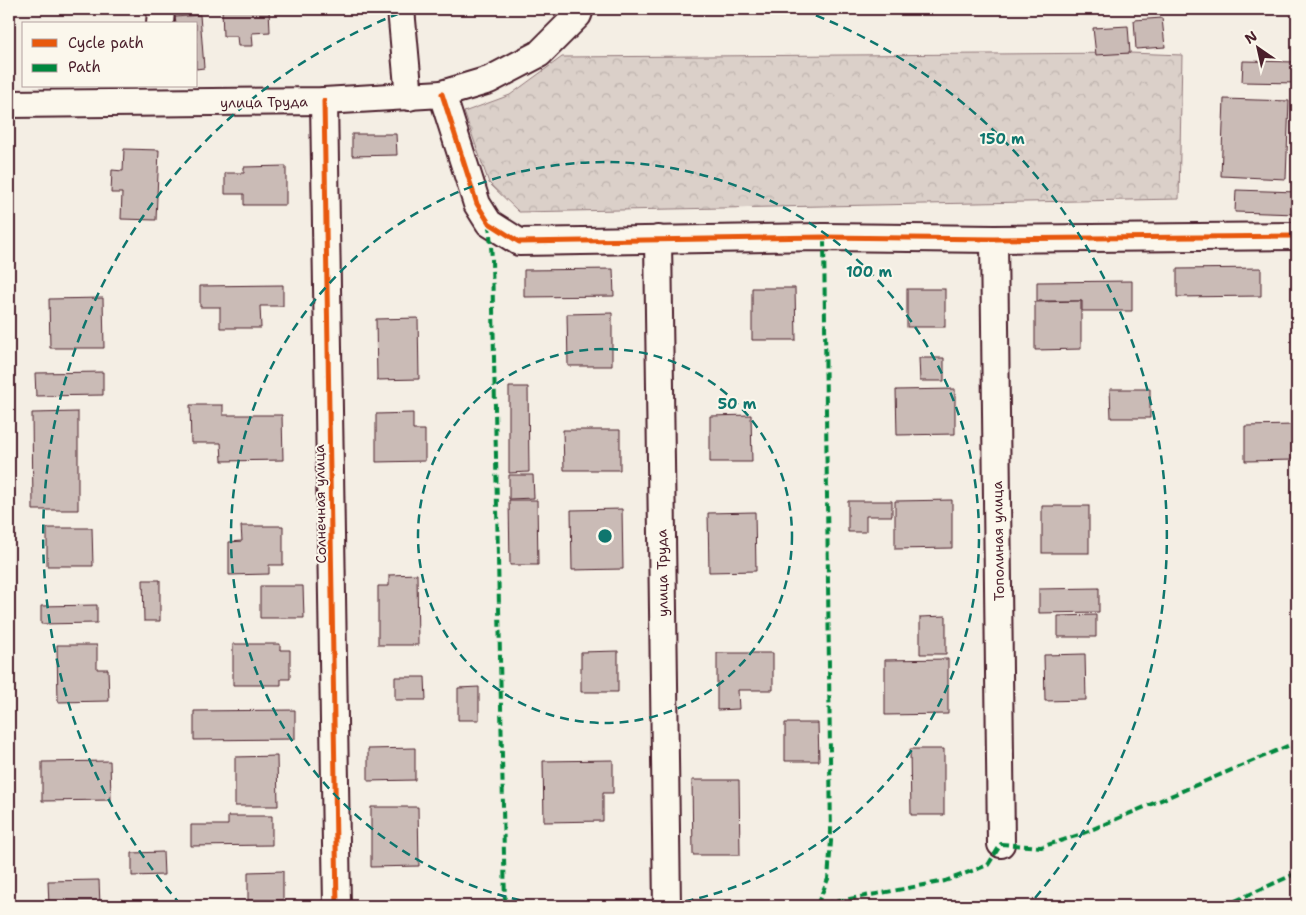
<svg xmlns="http://www.w3.org/2000/svg" width="1306" height="915" font-family="'Shantell Sans',sans-serif">
<style>
.forest{fill:url(#forest-crowns);stroke:#92787a}
.building{fill:#cabbb6;stroke:#4a1f2b}
.lines{fill:none;stroke-linecap:round;stroke-linejoin:round}
.minor-casing{stroke:#4a1f2b;stroke-width:30}
.minor{stroke:#fbf7ec;stroke-width:26}
.quiet{stroke:#00873e;stroke-width:4;stroke-dasharray:8 4;stroke-linecap:butt}
.cycleway-casing{stroke:#fbf7ec;stroke-width:8}
.cycleway{stroke:#e8590c;stroke-width:5}
.ring{fill:none;stroke:#0f766e;stroke-width:2.5;stroke-dasharray:9 6}
.labels{text-anchor:middle;dominant-baseline:central;stroke-width:4;stroke-linejoin:round;paint-order:stroke}
.street-label{font-size:14px;fill:#4a1f2b;stroke:#fbf7ec}
.centre{fill:#0f766e;stroke:#fbf7ec;stroke-width:2.5}
.ring-label{font-size:15px;text-anchor:middle;font-weight:bold;fill:#0f766e;stroke:#fbf7ec;stroke-width:4;stroke-linejoin:round;paint-order:stroke}
</style>
<defs>
<pattern id="forest-crowns" width="20" height="18" patternUnits="userSpaceOnUse" patternTransform="scale(1.25)"><rect width="20" height="18" fill="#dbd0c9"/><path d="M2 6a3 3 0 1 1 6 0M12 15a3 3 0 1 1 6 0" fill="none" stroke="#bdb2ad"/></pattern>
</defs>
<rect width="100%" height="100%" fill="#f4eee4"/>
<filter id="ink" filterUnits="userSpaceOnUse"><feTurbulence type="fractalNoise" baseFrequency=".02" numOctaves="2"/><feDisplacementMap in="SourceGraphic" scale="10" xChannelSelector="R" yChannelSelector="G"/><feConvolveMatrix kernelMatrix="1 2 1 2 8 2 1 2 1" color-interpolation-filters="sRGB"/></filter>
<g filter="url(#ink)">
<!-- forest -->
<polygon class="forest" points="1130,53 1182,55 1179,199 519,212 489,183 464,112 510,95 562,57"/>
<!-- building -->
<g class="building">
<polygon points="222,9 269,9 270,32 252,33 253,46 238,46 237,36 223,36"/>
<rect x="731" y="9" width="30" height="4"/>
<polygon points="200,15 204,68 196,69 196,24 176,24 175,17"/>
<polygon points="1162,18 1165,47 1136,49 1134,20"/>
<polygon points="1128,26 1130,53 1096,55 1093,28"/>
<polygon points="1243,61 1297,62 1297,83 1242,82"/>
<polygon points="1224,99 1289,101 1286,179 1221,176"/>
<polygon points="352,134 396,134 397,155 352,156"/>
<polygon points="124,149 159,150 156,220 121,219 122,193 111,193 112,170 123,171"/>
<polygon points="286,166 286,205 244,205 244,194 225,194 225,173 244,173 244,167"/>
<polygon points="1236,190 1297,192 1297,214 1235,212"/>
<polygon points="1261,268 1261,296 1177,297 1177,269"/>
<polygon points="613,269 614,296 524,297 524,270"/>
<polygon points="1132,281 1132,311 1082,311 1082,301 1037,301 1037,282"/>
<polygon points="283,285 283,306 260,306 261,328 220,328 220,307 200,307 200,286"/>
<polygon points="752,288 795,288 796,340 752,340"/>
<rect x="907" y="289" width="38" height="38"/>
<polygon points="103,298 104,348 50,348 49,299"/>
<polygon points="1081,301 1081,349 1035,350 1035,302"/>
<polygon points="612,313 612,366 568,366 567,314"/>
<polygon points="418,318 419,379 377,380 376,319"/>
<polygon points="919,358 944,358 944,381 920,381"/>
<polygon points="103,372 103,395 36,396 35,373"/>
<polygon points="509,387 528,387 529,472 509,473"/>
<polygon points="955,389 955,434 897,435 896,390"/>
<polygon points="1110,389 1150,389 1150,418 1111,418"/>
<polygon points="190,405 223,405 223,415 282,415 283,460 222,461 221,443 191,443"/>
<polygon points="78,412 78,510 33,510 32,413"/>
<polygon points="413,413 413,430 425,430 425,461 376,462 376,414"/>
<polygon points="751,415 752,462 710,462 710,416"/>
<polygon points="1295,425 1295,460 1245,461 1245,426"/>
<polygon points="563,430 620,430 620,470 564,470"/>
<polygon points="509,475 533,475 534,498 509,499"/>
<polygon points="509,500 537,500 538,565 510,565"/>
<polygon points="952,500 952,548 895,549 895,501"/>
<polygon points="848,501 892,501 892,516 866,516 866,532 848,532"/>
<rect x="1042" y="506" width="47" height="47"/>
<polygon points="622,509 623,569 572,570 571,510"/>
<polygon points="755,512 756,571 709,572 708,513"/>
<polygon points="241,526 283,526 283,565 269,565 269,574 229,575 229,542 242,541"/>
<polygon points="47,528 92,528 93,566 47,566"/>
<polygon points="417,574 418,645 378,645 378,586 389,586 389,575"/>
<polygon points="143,580 160,580 160,621 144,621"/>
<polygon points="260,586 303,586 304,618 260,618"/>
<polygon points="1099,588 1099,612 1039,613 1039,589"/>
<polygon points="97,605 97,623 41,624 41,606"/>
<polygon points="1096,615 1096,637 1058,637 1058,616"/>
<polygon points="946,616 946,654 920,654 920,617"/>
<polygon points="233,644 280,644 280,650 290,650 290,679 281,679 281,685 233,685"/>
<polygon points="57,645 97,645 97,669 108,669 109,701 58,702"/>
<polygon points="618,651 618,692 581,692 581,652"/>
<polygon points="717,653 773,653 773,690 738,690 739,709 717,710"/>
<polygon points="1085,654 1086,700 1045,701 1044,655"/>
<polygon points="948,659 948,714 885,715 885,660"/>
<polygon points="395,677 425,677 426,700 395,700"/>
<polygon points="479,687 479,720 458,720 458,688"/>
<polygon points="295,710 295,739 194,740 194,711"/>
<polygon points="785,723 818,723 819,761 785,761"/>
<polygon points="415,748 415,780 368,781 368,749"/>
<polygon points="910,749 944,749 944,815 911,815"/>
<polygon points="277,756 278,806 235,806 235,757"/>
<polygon points="613,760 613,793 603,793 603,821 544,822 543,761"/>
<polygon points="110,761 111,800 42,801 42,762"/>
<polygon points="692,780 739,780 740,855 693,855"/>
<polygon points="371,807 418,807 419,866 371,867"/>
<polygon points="228,816 272,816 272,845 191,846 191,825 228,825"/>
<polygon points="163,852 164,875 132,876 132,853"/>
<polygon points="283,871 283,900 248,900 248,872"/>
<polygon points="99,880 100,906 49,906 48,881"/>
</g>
<g class="lines">
<defs>
<g id="minor">
<polyline points="401,9 409,97"/>
<polyline points="160,24 161,9"/>
<polyline points="442,94 477,204 489,223 519,242 824,237 994,239 1297,236"/>
<polyline points="324,101 337,906"/>
<polyline points="9,104 324,101 442,94 489,80 539,54 578,15 580,9"/>
<polyline points="658,239 667,906"/>
<polyline points="994,239 1001,844"/>
</g>
</defs>
<!-- minor casing -->
<use href="#minor" class="minor-casing"/>
<!-- minor -->
<use href="#minor" class="minor"/>
<!-- quiet -->
<g class="quiet">
<polyline points="489,223 492,258 505,906"/>
<polyline points="817,905 828,879 831,841 824,237"/>
<polyline points="813,906 945,881 988,865 1001,844 1041,847 1079,835 1297,742"/>
<polyline points="1224,906 1297,873"/>
</g>
<defs>
<g id="cycleway">
<polyline points="442,94 477,204 489,223 519,242 824,237 994,239 1297,236"/>
<polyline points="324,101 337,906"/>
</g>
</defs>
<!-- cycleway casing -->
<use href="#cycleway" class="cycleway-casing"/>
<!-- cycleway -->
<use href="#cycleway" class="cycleway"/>
</g>
</g>
<!-- distance rings -->
<g class="ring">
<circle cx="605" cy="536" r="187"/>
<path d="M550 906A374 374 0 1 1 660 906"/>
<path d="M181 905A562 562 0 0 1 408 10M802 10A562 562 0 0 1 1029 905"/>
</g>
<g class="labels">
<!-- street labels -->
<g class="street-label">
<text transform="translate(264 102) rotate(-1)">улица Труда</text>
<text transform="translate(320 504) rotate(-91)">Солнечная улица</text>
<text transform="translate(998 541) rotate(-91)">Тополиная улица</text>
<text transform="translate(662 573) rotate(-91)">улица Труда</text>
</g>
</g>
<circle cx="605" cy="536" r="8" class="centre"/>
<g class="ring-label">
<text x="1002" y="144">150 m</text>
<text x="869" y="277">100 m</text>
<text x="737" y="409">50 m</text>
</g>
<!-- margin -->
<rect width="1306" height="915" fill="none" stroke="#fbf7ec" stroke-width="30"/>
<rect x="15" y="15" width="1276" height="885" fill="none" stroke="#4a1f2b" stroke-width="2" filter="url(#ink)"/>
<!-- legend -->
<rect x="22" y="22" width="175" height="65" fill="#fbf7ec" stroke="#b4a19f"/>
<rect x="32" y="39" width="25" height="8" fill="#e8590c" stroke="#b4a19f"/>
<text x="68" y="48" font-size="15" fill="#4a1f2b">Cycle path</text>
<rect x="32" y="64" width="25" height="8" fill="#00873e" stroke="#b4a19f"/>
<text x="68" y="72" font-size="15" fill="#4a1f2b">Path</text>
<!-- north arrow -->
<g transform="translate(1258 48) rotate(326)" stroke="#fbf7ec" stroke-width="4" paint-order="stroke">
<path d="M0-4L9 19L0 12L-9 19Z" fill="#4a1f2b"/>
<text y="-8" font-size="14" font-weight="bold" text-anchor="middle" fill="#4a1f2b">N</text>
</g>
</svg>
